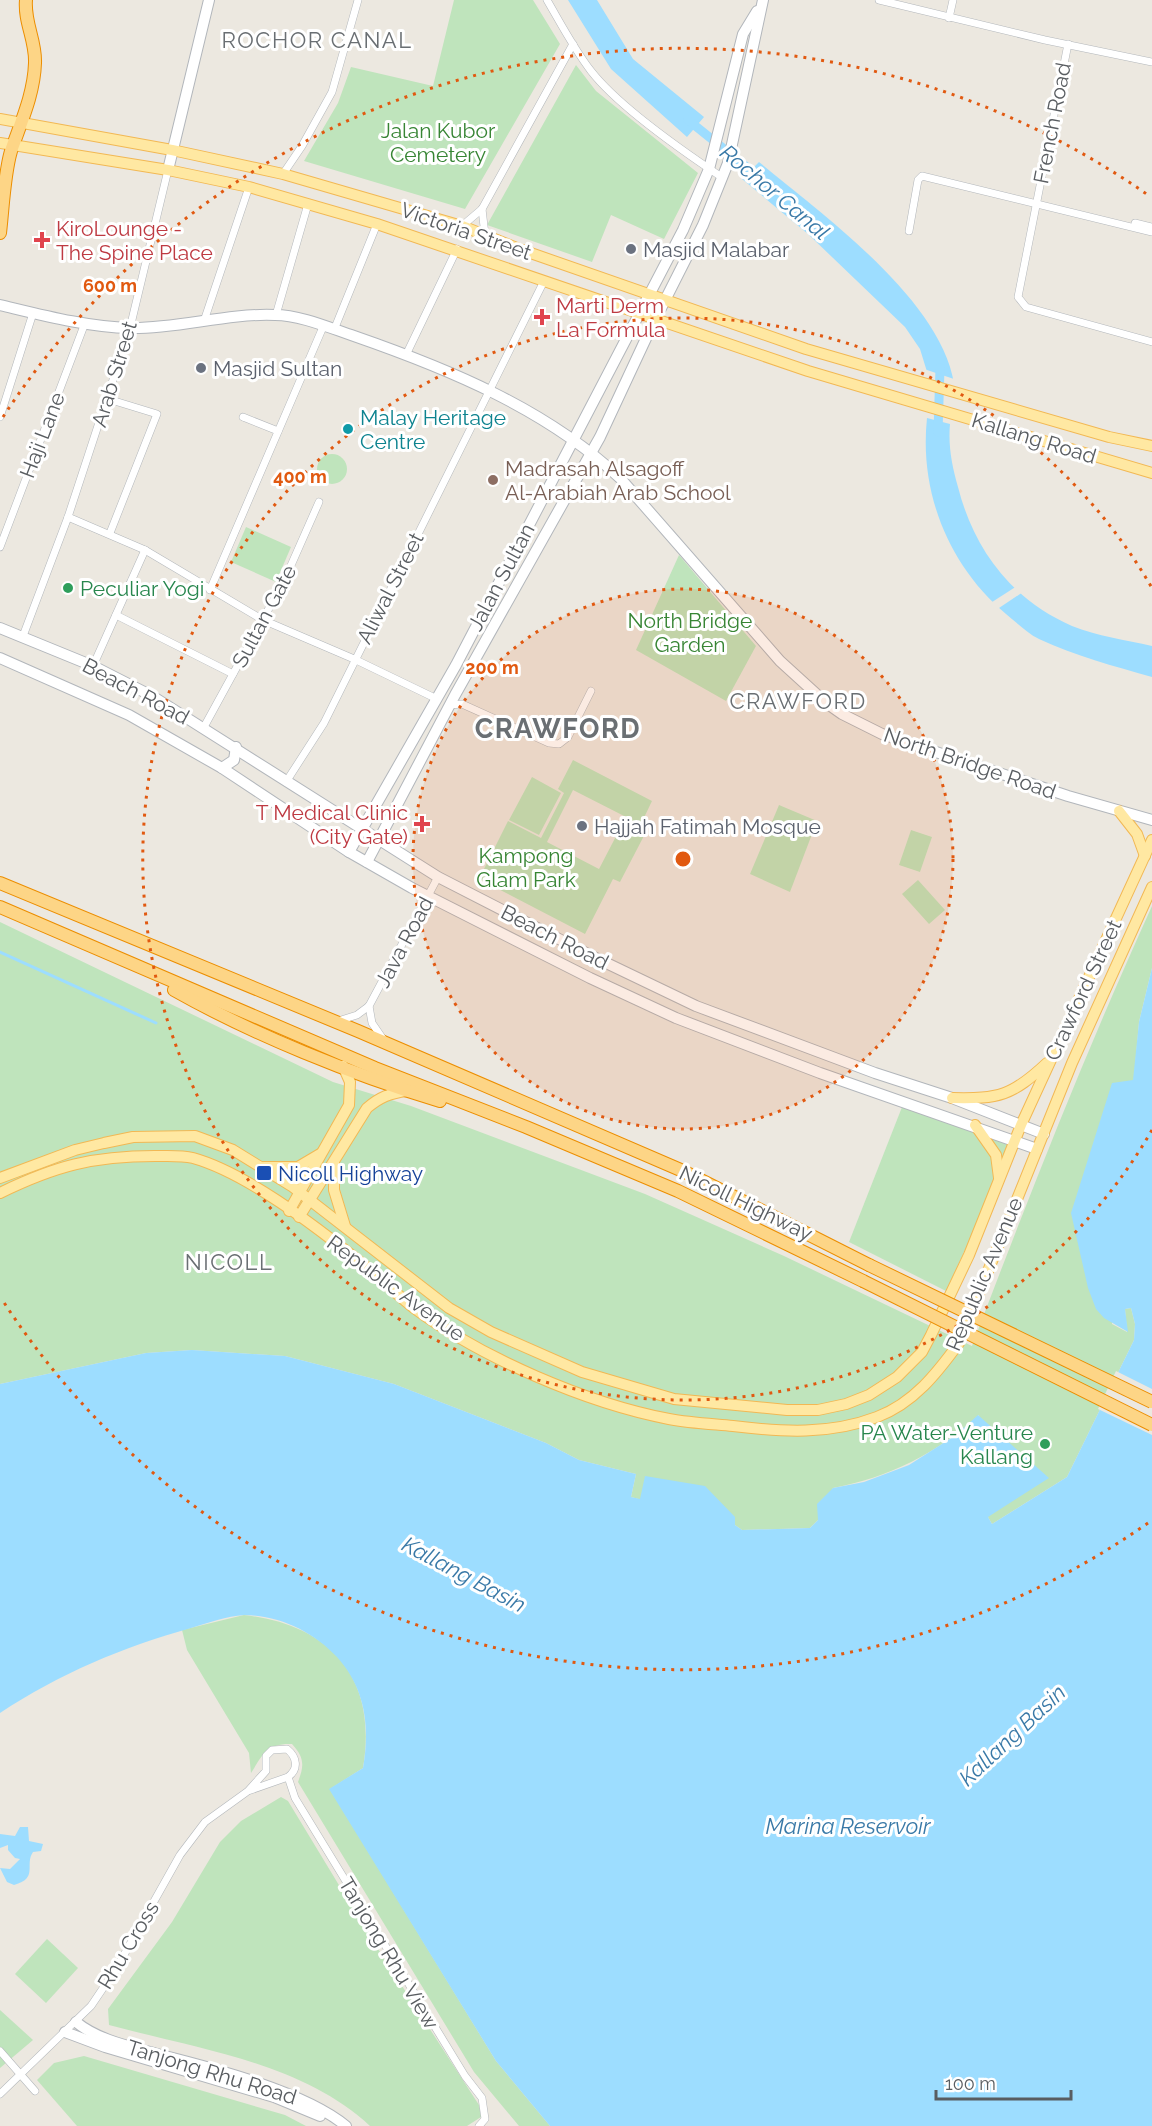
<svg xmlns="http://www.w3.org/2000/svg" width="1152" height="2126" font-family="Raleway,sans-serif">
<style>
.green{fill:#bfe4bc;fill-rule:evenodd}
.water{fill:#9dddff}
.pier{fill:#ece8e0}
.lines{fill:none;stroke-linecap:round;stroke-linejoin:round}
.stream{stroke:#9dddff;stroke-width:3}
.canal{stroke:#9dddff;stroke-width:9}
.street-casing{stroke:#b3b7bb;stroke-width:8}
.secondary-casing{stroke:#b2b6bb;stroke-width:12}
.primary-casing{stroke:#f2b854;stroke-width:12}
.highway-casing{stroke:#ec8e00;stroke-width:14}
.street{stroke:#fff;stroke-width:7}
.secondary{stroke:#fff;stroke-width:10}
.primary{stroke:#ffe8a2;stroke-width:10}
.highway{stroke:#fdd586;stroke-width:12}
.highway-bridge-casing{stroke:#ec8e00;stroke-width:14;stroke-linecap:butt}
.highway-bridge{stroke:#fdd586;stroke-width:12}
.ring{fill:none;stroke:#e15910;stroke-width:3;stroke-dasharray:3 6}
.health-dot{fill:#e0444e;stroke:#fff;stroke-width:2}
.worship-dot{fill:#6b7280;stroke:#fff;stroke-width:2}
.culture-dot{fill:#0f9aa8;stroke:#fff;stroke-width:2}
.education-dot{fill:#8d6e63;stroke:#fff;stroke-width:2}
.leisure-dot{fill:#2e9e5b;stroke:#fff;stroke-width:2}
.transit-dot{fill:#1a4fb4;stroke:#fff;stroke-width:2}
.labels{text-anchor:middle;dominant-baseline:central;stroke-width:6;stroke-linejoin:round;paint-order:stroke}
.street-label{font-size:21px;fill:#595d61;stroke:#fff}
.park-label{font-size:21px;fill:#378534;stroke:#fff}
.health-label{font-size:21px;fill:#be3a42;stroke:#fff;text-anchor:start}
.worship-label{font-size:21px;fill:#5b616d;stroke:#fff;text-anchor:start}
.culture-label{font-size:21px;fill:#0d838f;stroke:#fff;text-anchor:start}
.education-label{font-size:21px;fill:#785e54;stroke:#fff;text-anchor:start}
.leisure-label{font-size:21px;fill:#27864d;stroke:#fff;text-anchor:start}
.transit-label{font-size:21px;fill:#164399;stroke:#fff;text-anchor:start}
.neighbourhood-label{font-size:22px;letter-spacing:1.5px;fill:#6a6f73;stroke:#fff}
.water-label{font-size:22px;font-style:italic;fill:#3979a7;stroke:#fff}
.district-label{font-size:27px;font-weight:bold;letter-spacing:1.5px;fill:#6a6f73;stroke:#fff}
.centre{fill:#e15910;stroke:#fff;stroke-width:3}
.ring-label{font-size:18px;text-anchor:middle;font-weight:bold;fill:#e15910;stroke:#fff;stroke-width:6;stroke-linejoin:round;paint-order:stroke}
</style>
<rect width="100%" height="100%" fill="#ece8e0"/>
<!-- green -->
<g class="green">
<polygon points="454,0 533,0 560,44 465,209 304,161 338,103 351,67 433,86"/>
<polygon points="576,65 596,91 698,173 664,239 611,215 592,262 487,225"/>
<circle cx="332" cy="469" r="15"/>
<polygon points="246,527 291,547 276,582 231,562"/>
<polygon points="679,555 756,646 726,701 636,650"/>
<path d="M 573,760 L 652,801 L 640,826 L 647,830 L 620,882 L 613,879 L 585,934 L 479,879 L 508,821 L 541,838 L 564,793 L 558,789 ZM 573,790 L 626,817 L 599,869 L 547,842 Z"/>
<polygon points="532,777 561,793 539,835 509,820"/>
<polygon points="779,805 817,821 790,892 750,874"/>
<polygon points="911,830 932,837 920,872 899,865"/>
<polygon points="918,880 945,910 929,924 902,894"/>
<path d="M 1152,906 L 1152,968 L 1139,1022 L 1112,1324 L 1127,1332 L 1125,1309 L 1131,1308 L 1135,1324 L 1134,1340 L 1067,1477 L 992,1524 L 988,1517 L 979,1415 C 936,1454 890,1477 833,1488 L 818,1520 L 810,1528 L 742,1530 L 735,1525 L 631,1497 L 636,1474 L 579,1460 L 546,1443 L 394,1384 L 285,1356 L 192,1350 L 146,1353 L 0,1384 L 0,922 L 333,1082 L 411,1106 L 645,1194 L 784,1256 L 972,1346 C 1028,1198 1086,1051 1152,906 Z"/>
<polygon points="904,1102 1016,1140 946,1291 849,1242"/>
<path d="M 244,1615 C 332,1625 378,1679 363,1768 L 330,1789 L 496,2061 L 550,2126 L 519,2126 L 474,2072 L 298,1782 C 304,1766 305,1758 292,1744 C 267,1743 263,1754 251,1773 L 249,1753 L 187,1650 L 182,1630 Z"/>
<path d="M 281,1797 L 288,1801 L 371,1938 L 479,2105 L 481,2117 L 467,2126 L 370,2126 C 301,2062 197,2049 109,2025 L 108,2009 L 172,1922 L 220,1842 L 241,1821 Z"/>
<polygon points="47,1939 78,1968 46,2003 15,1974"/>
<polygon points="0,2010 33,2040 0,2068"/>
<polygon points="84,2056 285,2115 306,2126 77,2126 37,2080 54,2063"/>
</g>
<!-- water -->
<g class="water">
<polygon points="568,0 597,0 633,59 704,117 687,137 611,69"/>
<path d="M 759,162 C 823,215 940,299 954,383 L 928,375 L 920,349 L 905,327 L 808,234 L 742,179 Z"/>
<path d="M 927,418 L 950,424 C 948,446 952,466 958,487 C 974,550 1012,600 1072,626 C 1097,636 1126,640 1152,646 L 1152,677 C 1114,666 1075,656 1039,639 C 1027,633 1016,622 1006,614 C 949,566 919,493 927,418 Z"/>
<path d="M 1152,968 L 1152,2126 L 550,2126 L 496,2061 L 329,1789 L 363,1768 C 370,1728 366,1689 337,1657 C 314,1632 279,1615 244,1615 C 227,1616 208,1623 191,1628 C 123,1647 59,1674 0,1713 L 0,1384 L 146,1353 L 192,1350 L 285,1356 L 394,1384 L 546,1443 L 579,1460 L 636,1474 L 631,1497 L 640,1499 L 645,1476 L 705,1486 L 735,1517 L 735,1525 L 742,1530 L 810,1528 L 818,1520 L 817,1504 L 833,1488 L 864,1482 L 909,1465 L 956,1435 L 978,1415 L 1049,1478 L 988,1517 L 992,1524 L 1067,1477 L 1134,1340 L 1135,1324 L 1131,1308 L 1125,1309 L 1128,1332 L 1104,1318 L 1096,1309 L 1088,1288 L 1071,1213 L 1112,1083 L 1133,1080 L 1139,1022 Z"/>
<path d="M 20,1827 L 28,1827 L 29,1841 L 43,1844 L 41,1851 L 33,1852 C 24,1865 39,1878 14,1885 L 7,1882 L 0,1868 L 10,1869 L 20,1859 L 15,1858 L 8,1850 L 8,1845 L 0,1848 L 0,1834 L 15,1836 Z"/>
</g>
<!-- pier -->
<g class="pier">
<polygon points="924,369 957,380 957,384 954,386 927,378"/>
<polygon points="1017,586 1023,592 996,610 989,604"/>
<polygon points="1116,1371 1152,1389 1152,1435 1098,1409"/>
</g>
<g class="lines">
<!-- stream -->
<polyline class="stream" points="0,952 156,1023"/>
<!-- canal -->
<g class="canal">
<polyline points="688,120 759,177"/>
<polyline points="938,432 940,368"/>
</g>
<defs>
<g id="street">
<path d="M 547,0 C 561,24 574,49 591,71 C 619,107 684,152 723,178"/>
<polyline points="879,0 1045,40 1152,62"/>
<polyline points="949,18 953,0"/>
<polyline points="1068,44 1018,297 1026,307 1152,342"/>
<polyline points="283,174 302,146 332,92 358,0"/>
<polyline points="482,209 485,235"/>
<polyline points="1135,223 1152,227"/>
<polyline points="462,226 482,209 573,44"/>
<polyline points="909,231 918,180 922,176 1152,232"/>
<polyline points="276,315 308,204"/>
<polyline points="204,321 249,187"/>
<polyline points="334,330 377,224"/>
<polyline points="406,355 457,249"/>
<polyline points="108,399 157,414 110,533"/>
<polyline points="0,417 33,313"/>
<polyline points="243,417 278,431"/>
<polyline points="68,517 145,550 263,620 354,659 437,699"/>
<polyline points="0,547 85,323"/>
<polyline points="210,590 323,327"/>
<polyline points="116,615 233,674"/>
<polyline points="23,636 68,517 130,328 168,170"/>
<polyline points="93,666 145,550"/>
<polyline points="449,705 462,704 549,743 559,744 568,737 591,691"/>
<polyline points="204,727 285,579 319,502"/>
<polyline points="286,782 324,723 544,281"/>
<polyline points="369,1006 372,1023 383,1039"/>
<polyline points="338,1021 357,1015 369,1006 438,877"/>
<polyline points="288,1777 295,1798 465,2076 482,2098 485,2119 479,2126"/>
<polyline points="0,2051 35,2091"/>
<path d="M 0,2094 L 91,2006 L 116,1969 L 180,1855 L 205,1822 L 248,1791 L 288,1777 C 299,1769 297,1757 287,1749 L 272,1750 L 266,1756 L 266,1771 L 248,1791"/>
</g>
<g id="secondary">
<polyline points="168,170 209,0"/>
<path d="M 0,305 C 42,315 87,327 130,328 C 178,329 226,313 275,315 C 300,315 330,328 354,336 C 449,369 546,409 620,478 L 780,661 L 825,702 L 842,714 L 882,734 L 1068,796 L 1152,820"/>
<polyline points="0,628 93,666 152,696 438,877 598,959 696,1006 875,1073 952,1098 1044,1134"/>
<polyline points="0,658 129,715 222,768 349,852 412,888 590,978 676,1018 820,1073 1037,1149"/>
<polyline points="222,768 234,760 236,747"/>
<polyline points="349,852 456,665 683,230 709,169 743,34 757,11"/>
<polyline points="367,862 455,695 600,437 649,332 703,225 728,163 763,0"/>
<path d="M 76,2022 C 99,2041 133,2047 161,2055 C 213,2068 305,2092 346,2126"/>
<polyline points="65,2032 105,2047 274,2097 320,2116"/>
</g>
<g id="primary">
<polyline points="0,119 172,150 283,174 462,226 522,250 806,349 1109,437 1152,446"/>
<polyline points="0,143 168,170 249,187 377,224 808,371 1152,473"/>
<polyline points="1119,811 1137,834 1145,856"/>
<path d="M 952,1098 C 999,1099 1012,1096 1047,1063"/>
<polyline points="975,1125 996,1155 999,1178"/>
<polyline points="334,1162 334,1190 345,1226"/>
<polyline points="264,1167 298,1167 320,1154"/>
<polyline points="0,1178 75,1150 104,1143 133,1137 195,1136 233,1150 293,1187 449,1308 491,1332 582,1372 674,1399 787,1410 818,1410 846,1404 869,1395 897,1377 922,1352 931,1335 969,1255 1021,1125 1152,840"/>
<path d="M 0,1193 C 55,1166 93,1156 155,1156 C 167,1156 181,1155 193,1158 C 247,1173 321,1230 365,1266 C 382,1279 397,1295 414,1308 C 482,1358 586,1403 669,1419 C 690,1423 712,1424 733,1426 C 782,1432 830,1435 877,1417 C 914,1403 937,1373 959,1343 L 1072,1063 L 1152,887"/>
<polyline points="289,1211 349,1105 350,1082 343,1066"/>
<path d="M 299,1217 L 367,1108 C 380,1097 390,1093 407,1091"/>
</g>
<g id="highway">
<path d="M 0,233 C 3,208 4,175 11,151 C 21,122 34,94 35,63 C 36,40 24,23 26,0"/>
<polyline points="0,883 358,1031 683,1171 869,1265"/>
<polyline points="0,907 375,1068 526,1127 678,1191 863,1281"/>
<path d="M 174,990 C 252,1034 353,1075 440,1101"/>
</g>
</defs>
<!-- street casing -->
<use href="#street" class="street-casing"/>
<!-- secondary casing -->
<use href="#secondary" class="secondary-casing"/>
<!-- primary casing -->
<use href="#primary" class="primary-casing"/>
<!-- highway casing -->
<use href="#highway" class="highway-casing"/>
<!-- street -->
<use href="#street" class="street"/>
<!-- secondary -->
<use href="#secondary" class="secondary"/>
<!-- primary -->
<use href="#primary" class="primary"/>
<!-- highway -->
<use href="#highway" class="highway"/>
<defs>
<g id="highway-bridge">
<polyline points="869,1265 1152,1402"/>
<polyline points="863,1281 1152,1425"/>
</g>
</defs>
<!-- highway-bridge casing -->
<use href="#highway-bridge" class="highway-bridge-casing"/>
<!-- highway-bridge -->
<use href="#highway-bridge" class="highway-bridge"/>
</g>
<!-- distance rings -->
<circle cx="683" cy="859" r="270" fill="#e15910" fill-opacity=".12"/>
<g class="ring">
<circle cx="683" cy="859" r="270"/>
<path d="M1152 1130A541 541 0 1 1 1152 588"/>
<path d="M1148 1523A811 811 0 0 1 3 1301M3 417A811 811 0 0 1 1148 195"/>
</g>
<!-- markers -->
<g class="health-dot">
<path d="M39 231h6v6h6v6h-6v6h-6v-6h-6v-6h6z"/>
<path d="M539 308h6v6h6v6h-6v6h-6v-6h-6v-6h6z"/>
<path d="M419 815h6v6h6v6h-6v6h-6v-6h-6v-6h6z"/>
</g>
<g class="worship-dot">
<circle cx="631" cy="249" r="6"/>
<circle cx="201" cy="368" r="6"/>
<circle cx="582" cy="826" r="6"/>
</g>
<circle class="culture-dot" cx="348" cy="429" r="6"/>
<circle class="education-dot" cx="493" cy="480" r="6"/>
<g class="leisure-dot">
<circle cx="68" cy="588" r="6"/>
<circle cx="1045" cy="1444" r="6"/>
</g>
<rect class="transit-dot" x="256" y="1165" width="16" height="16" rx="3"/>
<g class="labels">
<!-- street labels -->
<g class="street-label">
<text transform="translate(1052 123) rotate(-79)">French Road</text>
<text transform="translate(466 231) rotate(19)">Victoria Street</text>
<text transform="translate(114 374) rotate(-73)">Arab Street</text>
<text transform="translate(42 435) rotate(-69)">Haji Lane</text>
<text transform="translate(1034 438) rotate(17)">Kallang Road</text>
<text transform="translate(501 577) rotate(-62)">Jalan Sultan</text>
<text transform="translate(390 588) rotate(-63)">Aliwal Street</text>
<text transform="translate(264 616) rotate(-62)">Sultan Gate</text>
<text transform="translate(136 691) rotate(28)">Beach Road</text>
<text transform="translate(970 763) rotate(19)">North Bridge Road</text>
<text transform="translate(555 937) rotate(27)">Beach Road</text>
<text transform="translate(404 942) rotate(-62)">Java Road</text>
<text transform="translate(1083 990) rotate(-65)">Crawford Street</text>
<text transform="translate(746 1203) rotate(26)">Nicoll Highway</text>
<text transform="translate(984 1274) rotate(-67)">Republic Avenue</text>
<text transform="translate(396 1288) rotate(36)">Republic Avenue</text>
<text transform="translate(128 1945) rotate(-59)">Rhu Cross</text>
<text transform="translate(389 1953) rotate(59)">Tanjong Rhu View</text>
<text transform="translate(212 2072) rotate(17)">Tanjong Rhu Road</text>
</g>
<!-- park labels -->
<g class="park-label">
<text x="438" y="130">Jalan Kubor<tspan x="438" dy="24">Cemetery</tspan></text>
<text x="690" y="620">North Bridge<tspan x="690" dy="24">Garden</tspan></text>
<text x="526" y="855">Kampong<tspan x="526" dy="24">Glam Park</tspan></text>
</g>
<!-- health labels -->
<g class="health-label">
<text x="56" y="228">KiroLounge -<tspan x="56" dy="24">The Spine Place</tspan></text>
<text x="556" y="305">Marti Derm<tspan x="556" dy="24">La Formula</tspan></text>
<text x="408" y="812" text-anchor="end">T Medical Clinic<tspan x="408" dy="24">(City Gate)</tspan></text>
</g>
<!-- worship labels -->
<g class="worship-label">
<text x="643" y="249">Masjid Malabar</text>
<text x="213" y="368">Masjid Sultan</text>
<text x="594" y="826">Hajjah Fatimah Mosque</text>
</g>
<!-- culture labels -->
<g class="culture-label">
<text x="360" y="417">Malay Heritage<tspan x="360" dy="24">Centre</tspan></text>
</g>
<!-- education labels -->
<g class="education-label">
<text x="505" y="468">Madrasah Alsagoff<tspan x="505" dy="24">Al-Arabiah Arab School</tspan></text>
</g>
<!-- leisure labels -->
<g class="leisure-label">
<text x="80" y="588">Peculiar Yogi</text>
<text x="1033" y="1432" text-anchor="end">PA Water-Venture<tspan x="1033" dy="24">Kallang</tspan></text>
</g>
<!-- transit labels -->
<g class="transit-label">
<text x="278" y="1173">Nicoll Highway</text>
</g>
<!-- neighbourhood labels -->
<g class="neighbourhood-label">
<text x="317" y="40">ROCHOR CANAL</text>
<text x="798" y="701">CRAWFORD</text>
<text x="229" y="1262">NICOLL</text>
</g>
<!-- water labels -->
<g class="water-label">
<text transform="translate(775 192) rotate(40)">Rochor Canal</text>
<text transform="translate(464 1574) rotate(28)">Kallang Basin</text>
<text transform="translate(1012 1735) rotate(-43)">Kallang Basin</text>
<text x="848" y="1826">Marina Reservoir</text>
</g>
<!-- district labels -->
<g class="district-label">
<text x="558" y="728">CRAWFORD</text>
</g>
</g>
<circle cx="683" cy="859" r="9" class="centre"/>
<g class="ring-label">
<text x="110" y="292">600 m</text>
<text x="300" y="483">400 m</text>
<text x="492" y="674">200 m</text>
</g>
<!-- scale -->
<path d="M936 2090v9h135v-9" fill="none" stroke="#595d61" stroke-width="3"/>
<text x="945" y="2090" font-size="18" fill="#595d61" stroke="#ffffff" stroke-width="4.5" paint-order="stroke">100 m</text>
</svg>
